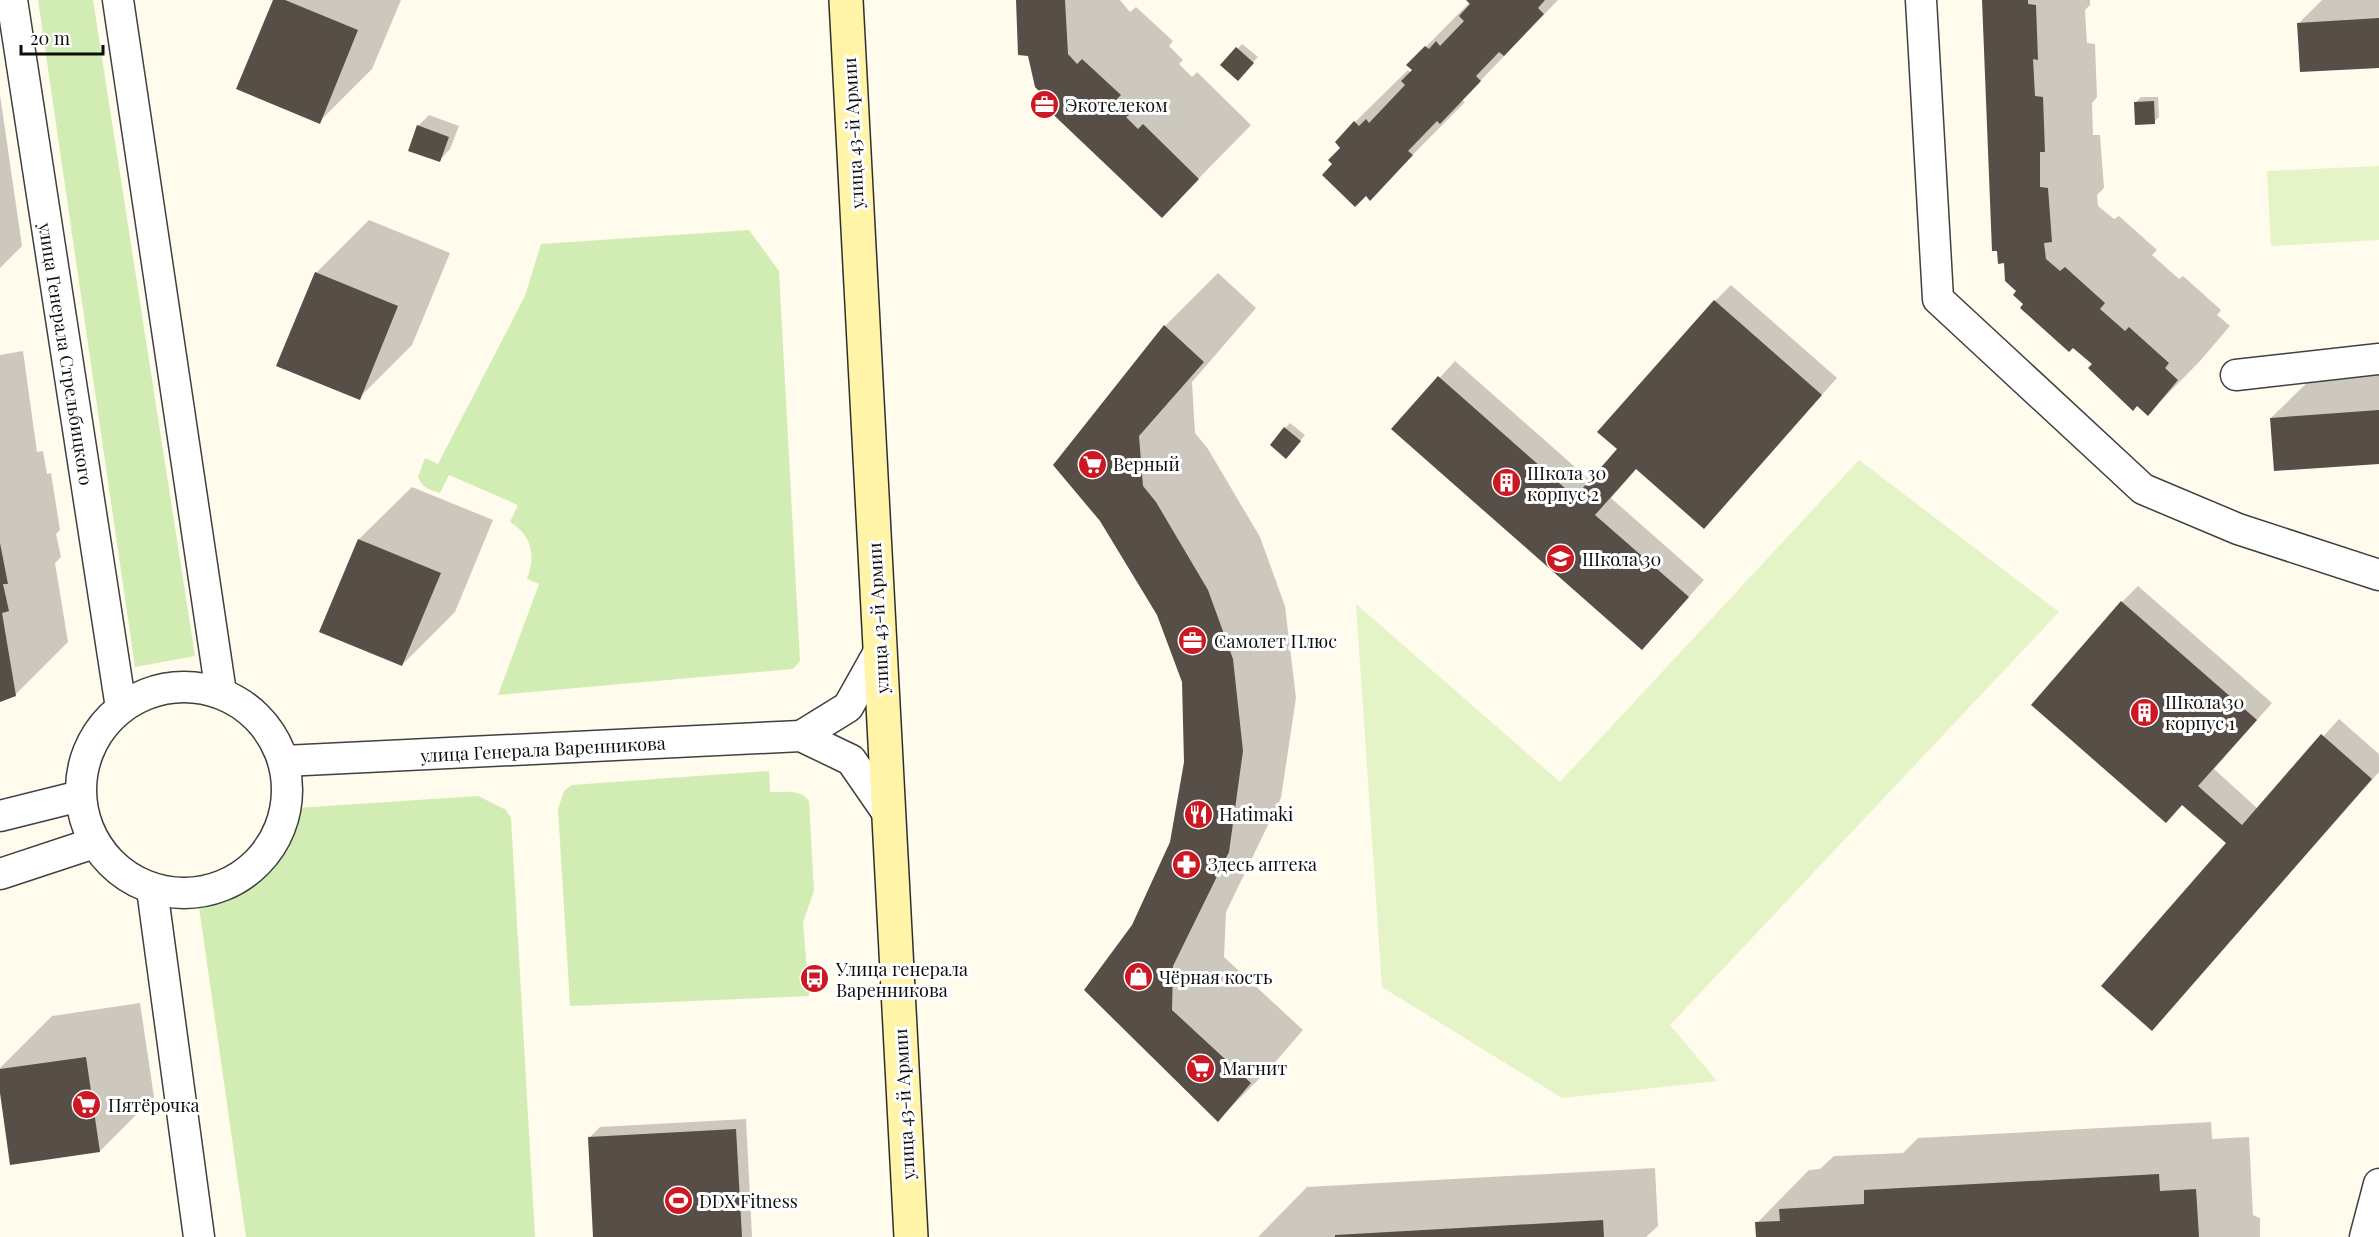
<svg xmlns="http://www.w3.org/2000/svg" width="2379" height="1237" font-family="'Playfair Display',serif">
<style>
.green{fill:#d2edb3}
.pitch{fill:#e4f4c6}
.shadow{fill:#0003}
.building{fill:#574e48}
.lines{fill:none;stroke-linecap:round;stroke-linejoin:round}
.minor-casing{stroke:#404040;stroke-width:33}
.secondary-casing{stroke:#2f2f2f;stroke-width:36}
.minor{stroke:#fff;stroke-width:30}
.secondary{stroke:#fff4a8;stroke-width:33}
.labels{text-anchor:middle;dominant-baseline:central;stroke-width:6;stroke-linejoin:round;paint-order:stroke}
.poi-label{font-size:18px;fill:#0d0d0d;stroke:#fff;text-anchor:start}
.street-label{font-size:18px;fill:#0d0d0d;stroke:#fff}
</style>
<rect width="100%" height="100%" fill="#fffbed"/>
<!-- green -->
<g class="green">
<polygon points="38,0 93,0 195,656 135,667"/>
<path d="M 749,230 L 779,271 L 800,661 L 793,669 L 498,695 L 539,584 L 527,579 C 536,556 532,535 510,522 L 518,505 L 449,475 L 440,493 C 429,490 422,487 418,477 L 425,458 L 438,464 L 525,296 L 541,244 Z"/>
<path d="M 769,771 L 770,792 C 784,792 801,789 809,801 L 814,891 L 803,922 L 809,996 L 570,1006 L 558,809 L 564,791 L 572,785 Z"/>
<polygon points="478,796 506,810 511,818 535,1237 246,1237 199,907 253,887 290,838 297,808"/>
</g>
<!-- pitch -->
<g class="pitch">
<polygon points="2379,166 2379,240 2271,246 2267,171"/>
<polygon points="1859,460 2059,612 1670,1025 1717,1081 1562,1098 1382,987 1356,604 1560,782"/>
</g>
<!-- shadow -->
<g class="shadow">
<polygon points="275,0 401,0 372,69 319,122"/>
<polygon points="1017,0 1120,0 1130,12 1136,7 1173,41 1169,46 1183,60 1179,64 1192,77 1197,72 1251,125 1162,216 1046,96"/>
<polygon points="1468,0 1558,0 1462,100 1465,102 1370,198 1335,164 1342,148 1355,122 1408,70 1411,73 1414,70 1408,65 1470,2"/>
<polygon points="1983,0 2090,0 2090,5 2085,10 2087,43 2095,44 2097,97 2092,103 2093,135 2100,135 2104,188 2097,195 2098,206 2114,219 2119,216 2157,250 2152,255 2179,279 2183,276 2221,310 2217,315 2230,326 2200,361 2148,414 2025,304 2018,291"/>
<polygon points="2322,0 2379,0 2379,67 2299,23"/>
<polygon points="1242,44 1258,57 1237,79 1222,65"/>
<polygon points="0,95 22,246 0,268"/>
<polygon points="2141,97 2158,97 2159,117 2154,122 2136,102"/>
<polygon points="429,115 459,126 450,149 440,160 418,126"/>
<polygon points="369,220 450,253 412,345 359,398 316,273"/>
<polygon points="1218,273 1256,308 1192,382 1195,433 1208,449 1260,537 1285,606 1296,698 1281,798 1226,912 1224,957 1303,1030 1271,1067 1218,1120 1133,925 1171,842 1185,762 1183,682 1159,614 1101,520 1055,465 1165,326"/>
<polygon points="1731,285 1837,378 1704,526 1637,468 1611,498 1704,580 1642,648 1393,429 1455,361 1591,481 1619,449 1715,301"/>
<polygon points="23,351 37,452 43,451 47,474 51,473 60,530 56,534 61,557 55,563 68,642 15,695 0,700 0,355"/>
<polygon points="2379,366 2379,462 2271,418 2319,371"/>
<polygon points="1290,423 1305,435 1291,452 1285,428"/>
<polygon points="412,487 493,520 455,612 402,665 359,539"/>
<polygon points="2138,586 2272,703 2214,769 2258,809 2339,719 2379,754 2379,772 2152,1029 2228,843 2183,804 2166,821 2122,602"/>
<polygon points="140,1003 154,1097 100,1151 0,1083 0,1068 52,1016"/>
<polygon points="746,1119 752,1237 595,1237 589,1138 600,1127"/>
<polygon points="2211,1122 2212,1139 2249,1137 2253,1215 2260,1218 2260,1237 1757,1237 1757,1223 1809,1170 1820,1169 1834,1156 1903,1153 1918,1138"/>
<polygon points="1655,1168 1658,1226 1646,1237 1258,1237 1307,1187"/>
</g>
<!-- building -->
<g class="building">
<polygon points="273,0 285,0 358,30 320,124 236,89"/>
<polygon points="1016,0 1065,0 1068,54 1077,64 1082,59 1121,95 1117,99 1132,113 1126,117 1138,129 1143,124 1199,179 1162,218 1040,102 1044,96 1035,87 1028,56 1018,55"/>
<polygon points="1466,0 1545,0 1538,8 1544,14 1504,56 1499,52 1476,76 1481,81 1440,124 1437,121 1408,151 1413,155 1370,201 1366,196 1355,207 1322,175 1332,164 1328,160 1340,148 1335,142 1354,121 1359,126 1366,119 1369,123 1405,85 1401,81 1412,70 1406,65 1425,46 1429,49 1436,41 1440,46 1464,21 1459,16 1470,4"/>
<polygon points="1982,0 2028,0 2028,4 2036,5 2038,60 2033,59 2035,96 2043,97 2045,152 2040,152 2040,187 2048,188 2052,242 2044,243 2046,259 2060,271 2065,267 2105,303 2100,309 2125,331 2129,327 2169,363 2165,368 2178,380 2148,416 2137,406 2133,411 2088,368 2092,364 2073,348 2069,352 2020,308 2023,304 2013,295 2016,291 2005,281 2004,263 1998,264 1997,251 1992,251"/>
<polygon points="2379,18 2379,68 2300,72 2297,23"/>
<polygon points="1236,47 1254,63 1238,81 1220,65"/>
<polygon points="2154,101 2155,124 2135,125 2134,102"/>
<polygon points="417,125 449,137 440,162 408,151"/>
<polygon points="315,272 398,306 360,400 276,366"/>
<polygon points="1714,300 1822,395 1704,529 1636,469 1595,515 1689,597 1642,650 1391,429 1438,376 1575,497 1617,449 1597,432"/>
<polygon points="1164,325 1204,362 1139,436 1143,486 1156,502 1208,590 1233,659 1243,751 1229,852 1173,966 1172,1010 1251,1083 1218,1122 1084,990 1132,925 1170,842 1184,762 1182,682 1157,615 1100,521 1053,465"/>
<polygon points="2379,410 2379,464 2274,471 2270,418"/>
<polygon points="1284,427 1301,441 1286,459 1270,445"/>
<polygon points="358,539 441,573 402,666 319,632"/>
<polygon points="0,543 8,584 3,584 9,611 2,613 16,696 0,702"/>
<polygon points="2121,601 2257,720 2198,786 2242,825 2321,734 2372,779 2152,1031 2101,986 2226,843 2182,805 2166,823 2031,705"/>
<polygon points="86,1057 100,1152 10,1165 0,1093 0,1069"/>
<polygon points="736,1129 742,1237 593,1237 588,1137"/>
<polygon points="2159,1174 2160,1191 2196,1189 2199,1237 1756,1237 1755,1222 1780,1221 1779,1209 1864,1204 1864,1190"/>
<polygon points="1603,1220 1604,1237 1335,1237 1335,1235"/>
</g>
<g class="lines">
<defs>
<g id="minor">
<polyline points="12,0 121,708"/>
<polyline points="118,0 221,693"/>
<polyline points="1921,0 1938,299 2143,489 2238,529 2379,575"/>
<polyline points="2236,375 2379,359"/>
<circle cx="184" cy="790" r="103"/>
<polyline points="801,736 848,707 880,650"/>
<polyline points="284,761 801,736 851,760 889,815"/>
<polyline points="0,816 80,796"/>
<polyline points="0,874 94,843"/>
<polyline points="152,889 199,1237"/>
<polyline points="2365,1237 2379,1184"/>
</g>
<polyline id="secondary" points="846,0 911,1237"/>
</defs>
<!-- minor casing -->
<use href="#minor" class="minor-casing"/>
<!-- secondary casing -->
<use href="#secondary" class="secondary-casing"/>
<!-- minor -->
<use href="#minor" class="minor"/>
<!-- secondary -->
<use href="#secondary" class="secondary"/>
</g>
<!-- icons -->
<defs>
<symbol id="office-disc" viewBox="-11 -11 22 22"><circle r="9.5" fill="#cb1823" stroke="#fff"/><path d="M-6-3h4V-5.5h4V-3h4V5H-6ZM-1-4.5V-3h2v-1.5ZM-6 0V1H6V0Z" fill="#fff"/></symbol>
<symbol id="supermarket-disc" viewBox="-11 -11 22 22"><circle r="9.5" fill="#cb1823" stroke="#fff"/><path d="M-6-5.5h2.5l.6 2H6L4.5 2H-2.5L-4.4-4H-6ZM-1.5 3.2a1.3 1.3 0 1 0 .1 0ZM3 3.2a1.3 1.3 0 1 0 .1 0Z" fill="#fff"/></symbol>
<symbol id="building-disc" viewBox="-11 -11 22 22"><circle r="9.5" fill="#cb1823" stroke="#fff"/><path d="M-4-6H4V6H1V3H-1V6H-4ZM-2.5-4.3h1.7v1.8h-1.7ZM.8-4.3h1.7v1.8H.8ZM-2.5-1h1.7V.8h-1.7ZM.8-1h1.7V.8H.8Z" fill="#fff"/></symbol>
<symbol id="school-disc" viewBox="-11 -11 22 22"><circle r="9.5" fill="#cb1823" stroke="#fff"/><path d="M0-5L7-2L0 1L-7-2ZM-4 1L0 2.5L4 1V4Q0 6-4 4Z" fill="#fff"/></symbol>
<symbol id="restaurant-disc" viewBox="-11 -11 22 22"><circle r="9.5" fill="#cb1823" stroke="#fff"/><path d="M-5-6h1v4h1v-4h1v4h1v-4h1v5L-1.5 .5V6h-2V.5L-5-1ZM5-6V6H3V1.5H1.5Q1.5-4 5-6Z" fill="#fff"/></symbol>
<symbol id="pharmacy-disc" viewBox="-11 -11 22 22"><circle r="9.5" fill="#cb1823" stroke="#fff"/><path d="M-2-6h4v4h4v4h-4v4h-4v-4h-4v-4h4Z" fill="#fff"/></symbol>
<symbol id="shop-disc" viewBox="-11 -11 22 22"><circle r="9.5" fill="#cb1823" stroke="#fff"/><path d="M-5-2.5h2.3a2.7 3.5 0 0 1 5.4 0H5L5.5 6h-11ZM-1.5-2.5h3a1.5 2.3 0 0 0-3 0Z" fill="#fff"/></symbol>
<symbol id="bus-disc" viewBox="-11 -11 22 22"><circle r="9.5" fill="#cb1823" stroke="#fff"/><path d="M-5-6H5V4H4V6H2V4H-2V6H-4V4H-5ZM-3.5-4V0h7V-4ZM-3.5 1.2v1.5H-2V1.2ZM2 1.2v1.5H3.5V1.2Z" fill="#fff"/></symbol>
<symbol id="stadium-disc" viewBox="-11 -11 22 22"><circle r="9.5" fill="#cb1823" stroke="#fff"/><path d="M0-5a6.5 5 0 1 0 0 10a6.5 5 0 1 0 0-10ZM-3.5-1.8h7v3.6h-7Z" fill="#fff"/></symbol>
</defs>
<g fill-rule="evenodd">
<use href="#office-disc" x="1028" y="88" width="33" height="33"/>
<use href="#supermarket-disc" x="1076" y="448" width="33" height="33"/>
<use href="#building-disc" x="1490" y="466" width="33" height="33"/>
<use href="#school-disc" x="1544" y="542" width="33" height="33"/>
<use href="#office-disc" x="1176" y="624" width="33" height="33"/>
<use href="#building-disc" x="2128" y="696" width="33" height="33"/>
<use href="#restaurant-disc" x="1182" y="798" width="33" height="33"/>
<use href="#pharmacy-disc" x="1170" y="848" width="33" height="33"/>
<use href="#shop-disc" x="1122" y="960" width="33" height="33"/>
<use href="#bus-disc" x="798" y="962" width="33" height="33"/>
<use href="#supermarket-disc" x="1184" y="1052" width="33" height="33"/>
<use href="#supermarket-disc" x="70" y="1088" width="33" height="33"/>
<use href="#stadium-disc" x="662" y="1184" width="33" height="33"/>
</g>
<g class="labels">
<!-- poi labels -->
<g class="poi-label">
<text x="1065" y="105">Экотелеком</text>
<text x="1113" y="464">Верный</text>
<text x="1527" y="473">Школа 30<tspan x="1527" dy="21">корпус 2</tspan></text>
<text x="1582" y="559">Школа 30</text>
<text x="1214" y="641">Самолет Плюс</text>
<text x="2165" y="702">Школа 30<tspan x="2165" dy="21">корпус 1</tspan></text>
<text x="1219" y="814">Hatimaki</text>
<text x="1208" y="864">Здесь аптека</text>
<text x="836" y="969">Улица генерала<tspan x="836" dy="21">Варенникова</tspan></text>
<text x="1159" y="977">Чёрная кость</text>
<text x="1222" y="1068">Магнит</text>
<text x="108" y="1105">Пятёрочка</text>
<text x="699" y="1201">DDX Fitness</text>
</g>
<!-- street labels -->
<g class="street-label">
<text transform="translate(853 133) rotate(-93)">улица 43-й Армии</text>
<text transform="translate(66 354) rotate(81)">улица Генерала Стрельбицкого</text>
<text transform="translate(878 618) rotate(-93)">улица 43-й Армии</text>
<text transform="translate(543 749) rotate(-3)">улица Генерала Варенникова</text>
<text transform="translate(904 1104) rotate(-93)">улица 43-й Армии</text>
</g>
</g>
<!-- scale -->
<path d="M21 45v9h82v-9" fill="none" stroke="#0d0d0d" stroke-width="3"/>
<text x="30" y="45" font-size="18" fill="#0d0d0d" stroke="#ffffff" stroke-width="4.5" paint-order="stroke">20 m</text>
</svg>
